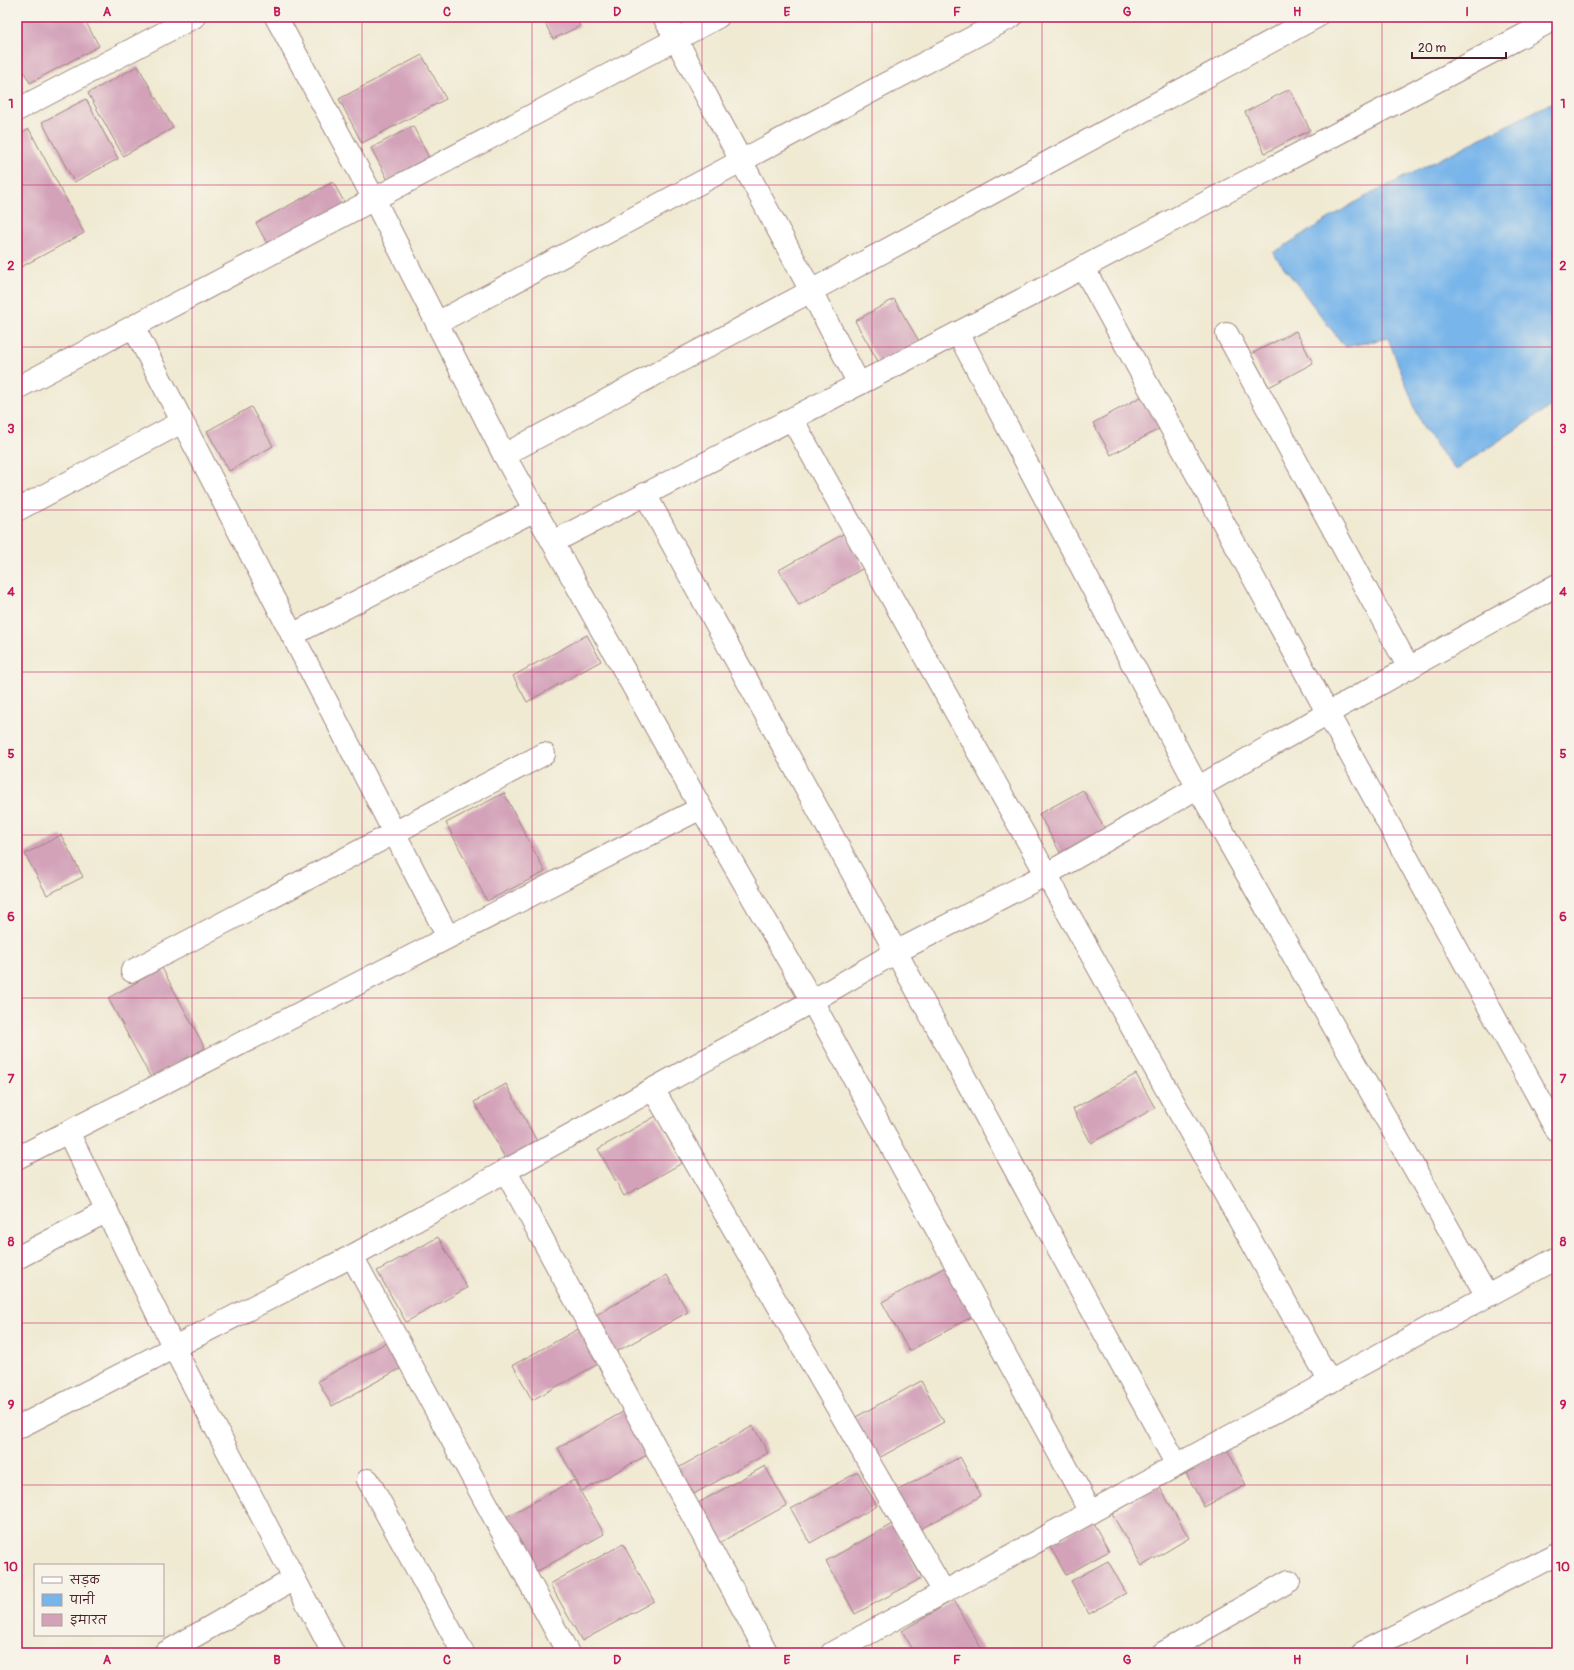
<svg xmlns="http://www.w3.org/2000/svg" width="1574" height="1670" font-family="Pangolin,'Playpen Sans Deva',sans-serif">
<style>
.water{fill:#78b5ea;stroke:#616a8a}
.building{fill:#d3a2b9}
.lines{fill:none;stroke-linecap:round;stroke-linejoin:round}
.minor-casing{stroke:#9d847f;stroke-width:24}
.minor{stroke:#fff;stroke-width:22}
.grid{fill:none;stroke:#c2185b;stroke-width:1;stroke-opacity:0.55}
.neatline{fill:none;stroke:#c2185b;stroke-width:1.5}
.grid-label{font-size:13px;text-anchor:middle;font-weight:bold;fill:#c2185b}
</style>
<rect width="100%" height="100%" fill="#f7f3e8"/>
<filter id="ink" filterUnits="userSpaceOnUse"><feTurbulence type="fractalNoise" baseFrequency=".025" numOctaves="2"/><feDisplacementMap in="SourceGraphic" scale="8" xChannelSelector="R" yChannelSelector="G"/><feConvolveMatrix kernelMatrix="1 2 1 2 8 2 1 2 1" color-interpolation-filters="sRGB"/></filter>
<filter id="wash" filterUnits="userSpaceOnUse"><feTurbulence type="fractalNoise" baseFrequency=".012" numOctaves="4" result="noise"/><feDisplacementMap in="SourceGraphic" scale="16" xChannelSelector="R" yChannelSelector="G"/><feGaussianBlur stdDeviation="0.9" result="paint"/><feColorMatrix in="noise" values="0 0 0 0 0 0 0 0 0 0 0 0 0 0 0 0 0 1.4 0 .05"/><feComposite in="paint" operator="in"/></filter>
<g filter="url(#wash)">
<rect width="100%" height="100%" fill="#f0ead3"/>
<!-- water -->
<polygon class="water" points="1557,100 1557,402 1455,470 1422,426 1388,338 1345,347 1273,253 1359,200"/>
<g id="blocks">
<!-- building -->
<g class="building">
<polygon points="17,17 83,17 99,46 30,83 17,59"/>
<polygon points="542,17 575,17 580,26 553,39"/>
<polygon points="422,55 446,99 362,143 339,99"/>
<polygon points="138,66 173,128 123,156 88,93"/>
<polygon points="1290,89 1310,130 1265,153 1245,112"/>
<polygon points="86,99 118,159 74,182 42,122"/>
<polygon points="413,126 430,160 389,182 371,148"/>
<polygon points="29,129 84,233 21,267 17,260 17,135"/>
<polygon points="333,182 348,209 270,249 256,223"/>
<polygon points="894,299 919,341 879,363 855,321"/>
<polygon points="1296,331 1313,363 1269,387 1251,354"/>
<polygon points="1148,393 1165,426 1111,455 1093,423"/>
<polygon points="251,407 273,446 229,471 207,431"/>
<polygon points="845,533 864,568 799,605 779,570"/>
<polygon points="587,635 601,661 527,702 513,676"/>
<polygon points="1083,790 1107,833 1063,858 1039,814"/>
<polygon points="504,793 545,872 487,901 446,823"/>
<polygon points="61,835 83,877 47,895 25,854"/>
<polygon points="162,968 205,1048 151,1078 108,998"/>
<polygon points="1136,1074 1155,1108 1091,1143 1073,1109"/>
<polygon points="506,1084 539,1145 508,1163 474,1102"/>
<polygon points="656,1116 682,1163 624,1196 598,1149"/>
<polygon points="438,1237 467,1288 406,1322 377,1271"/>
<polygon points="949,1265 975,1315 909,1351 882,1302"/>
<polygon points="667,1275 688,1312 614,1353 594,1316"/>
<polygon points="582,1327 602,1362 532,1400 513,1365"/>
<polygon points="389,1341 403,1367 332,1406 318,1381"/>
<polygon points="921,1381 944,1422 877,1459 854,1418"/>
<polygon points="630,1408 654,1451 582,1491 558,1448"/>
<polygon points="753,1426 768,1453 690,1496 676,1469"/>
<polygon points="1227,1449 1246,1485 1204,1507 1185,1471"/>
<polygon points="960,1457 981,1496 917,1531 895,1492"/>
<polygon points="765,1466 787,1505 719,1543 698,1503"/>
<polygon points="858,1472 877,1506 810,1543 791,1509"/>
<polygon points="574,1480 604,1534 536,1572 506,1517"/>
<polygon points="1159,1486 1189,1538 1142,1566 1112,1514"/>
<polygon points="1092,1521 1109,1551 1066,1575 1049,1545"/>
<polygon points="892,1524 922,1578 855,1614 826,1561"/>
<polygon points="623,1544 654,1601 582,1641 550,1584"/>
<polygon points="1108,1561 1126,1593 1089,1614 1071,1581"/>
<polygon points="953,1600 984,1653 915,1653 902,1631"/>
</g>
</g>
</g>
<g filter="url(#ink)">
<use href="#blocks" fill-opacity="0" stroke="#9d847f" stroke-width="1"/>
<g class="lines">
<defs>
<g id="minor">
<polyline points="276,17 374,199 504,455 701,808 812,1001 1091,1512"/>
<polyline points="664,17 811,291 859,384"/>
<polyline points="17,110 194,17"/>
<polyline points="1083,267 1557,1131"/>
<polyline points="437,323 1011,17"/>
<polyline points="134,328 448,937"/>
<polyline points="958,333 1198,788 1487,1296"/>
<polyline points="1227,334 1409,668"/>
<polyline points="17,388 718,17"/>
<polyline points="792,419 1330,1382"/>
<polyline points="504,455 811,291 1316,17"/>
<polyline points="645,494 1177,1465"/>
<polyline points="17,510 182,422"/>
<polyline points="553,542 1010,306 1545,24"/>
<polyline points="292,635 535,510"/>
<polyline points="132,971 544,754"/>
<polyline points="653,1089 944,1592"/>
<polyline points="68,1132 174,1348 333,1653"/>
<polyline points="17,1158 701,808"/>
<polyline points="505,1170 767,1653"/>
<polyline points="352,1256 568,1653"/>
<polyline points="17,1258 107,1211"/>
<polyline points="17,1428 352,1256 812,1001 896,952 1047,874 1328,713 1557,585"/>
<polyline points="368,1480 463,1653"/>
<polyline points="165,1653 294,1579"/>
<polyline points="832,1653 1557,1258"/>
<polyline points="1163,1653 1289,1581"/>
<polyline points="1362,1653 1557,1554"/>
</g>
</defs>
<!-- minor casing -->
<use href="#minor" class="minor-casing"/>
<!-- minor -->
<use href="#minor" class="minor"/>
</g>
</g>
<!-- grid -->
<path class="grid" d="M 192,17 L 192,1653M 362,17 L 362,1653M 532,17 L 532,1653M 702,17 L 702,1653M 872,17 L 872,1653M 1042,17 L 1042,1653M 1212,17 L 1212,1653M 1382,17 L 1382,1653M 17,185 L 1557,185M 17,347 L 1557,347M 17,510 L 1557,510M 17,672 L 1557,672M 17,835 L 1557,835M 17,998 L 1557,998M 17,1160 L 1557,1160M 17,1323 L 1557,1323M 17,1485 L 1557,1485"/>
<!-- margin -->
<rect width="1574" height="1670" fill="none" stroke="#f7f3e8" stroke-width="44"/>
<!-- legend -->
<rect x="34" y="1564" width="130" height="72" fill="#f7f3e8" stroke="#b29e9c"/>
<rect x="42" y="1577" width="20" height="6" fill="#ffffff" stroke="#b29e9c"/>
<text x="70" y="1584" font-size="12" fill="#4a1f2b">सड़क</text>
<rect x="42" y="1594" width="20" height="12" fill="#78b5ea" stroke="#b29e9c"/>
<text x="70" y="1604" font-size="12" fill="#4a1f2b">पानी</text>
<rect x="42" y="1614" width="20" height="12" fill="#d3a2b9" stroke="#b29e9c"/>
<text x="70" y="1624" font-size="12" fill="#4a1f2b">इमारत</text>
<!-- scale -->
<path d="M1412 52v6h94v-6" fill="none" stroke="#4a1f2b" stroke-width="2"/>
<text x="1418" y="52" font-size="12" fill="#4a1f2b" stroke="#f7f3e8" stroke-width="3" paint-order="stroke">20 m</text>
<rect x="22" y="22" width="1530" height="1626" class="neatline"/>
<g class="grid-label">
<text x="107" y="16">A</text>
<text x="277" y="16">B</text>
<text x="447" y="16">C</text>
<text x="617" y="16">D</text>
<text x="787" y="16">E</text>
<text x="957" y="16">F</text>
<text x="1127" y="16">G</text>
<text x="1297" y="16">H</text>
<text x="1467" y="16">I</text>
<text x="11" y="108">1</text>
<text x="1563" y="108">1</text>
<text x="11" y="270">2</text>
<text x="1563" y="270">2</text>
<text x="11" y="433">3</text>
<text x="1563" y="433">3</text>
<text x="11" y="596">4</text>
<text x="1563" y="596">4</text>
<text x="11" y="758">5</text>
<text x="1563" y="758">5</text>
<text x="11" y="921">6</text>
<text x="1563" y="921">6</text>
<text x="11" y="1083">7</text>
<text x="1563" y="1083">7</text>
<text x="11" y="1246">8</text>
<text x="1563" y="1246">8</text>
<text x="11" y="1409">9</text>
<text x="1563" y="1409">9</text>
<text x="11" y="1571">10</text>
<text x="1563" y="1571">10</text>
<text x="107" y="1664">A</text>
<text x="277" y="1664">B</text>
<text x="447" y="1664">C</text>
<text x="617" y="1664">D</text>
<text x="787" y="1664">E</text>
<text x="957" y="1664">F</text>
<text x="1127" y="1664">G</text>
<text x="1297" y="1664">H</text>
<text x="1467" y="1664">I</text>
</g>
</svg>
